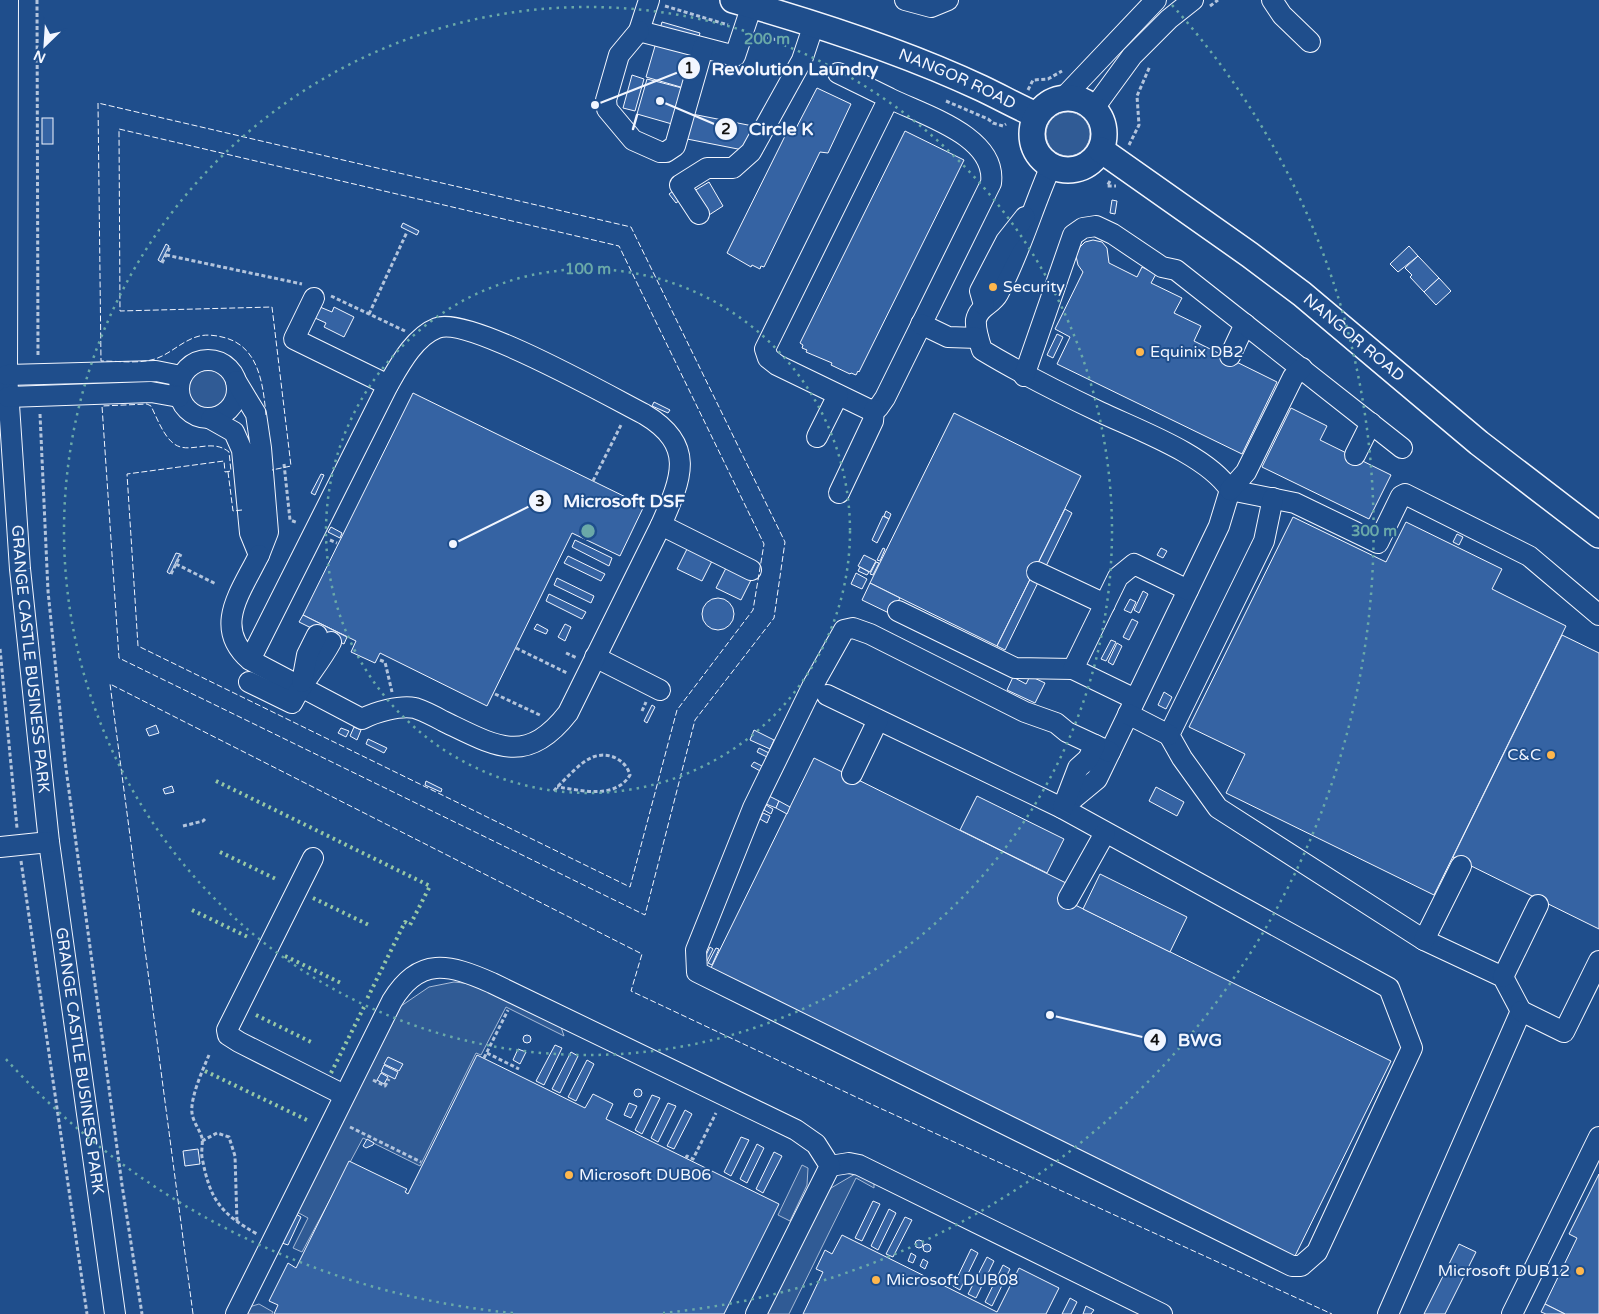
<svg xmlns="http://www.w3.org/2000/svg" width="1599" height="1314" font-family="'Varela Round',sans-serif">
<style>
.green{fill:#305b95;stroke:#a8bbd7}
.building{fill:#3563a3;stroke:#f2f6ff}
.lines{fill:none;stroke-linecap:round;stroke-linejoin:round}
.minor-casing{stroke:#f2f6ff;stroke-width:22}
.major-casing{stroke:#f2f6ff;stroke-width:28}
.path{stroke:#b3c4dc;stroke-width:3;stroke-dasharray:4 2.5;stroke-linecap:butt}
.minor{stroke:#1f4e8c;stroke-width:20}
.major{stroke:#1f4e8c;stroke-width:25}
.hedge{stroke:#97c8a6;stroke-width:4;stroke-dasharray:2.5 4;stroke-linecap:butt}
.fence{stroke:#f2f6ff;stroke-width:1;stroke-dasharray:6 2.5;stroke-linecap:butt}
.wall{stroke:#f2f6ff;stroke-width:2.5}
.ring{fill:none;stroke:#6aa9a8;stroke-width:2.5;stroke-dasharray:2.5 5}
.poi-dot{fill:#ffb74d;stroke:#1f4e8c;stroke-width:2}
.labels{text-anchor:middle;dominant-baseline:central;stroke-width:4;stroke-linejoin:round;paint-order:stroke}
.street-label{font-size:16px;fill:#f2f6ff;stroke:#1f4e8c}
.poi-label{font-size:16px;fill:#f2f6ff;stroke:#1f4e8c;text-anchor:start}
.centre{fill:#6aa9a8;stroke:#1f4e8c;stroke-width:2.5}
.ring-label{font-size:15px;text-anchor:middle;font-weight:bold;fill:#6aa9a8;stroke:#1f4e8c;stroke-width:4;stroke-linejoin:round;paint-order:stroke}
.leader{fill:none;stroke:#f2f6ff;stroke-width:2}
.callout-dot{fill:#f2f6ff;stroke:#1f4e8c;stroke-width:2}
.mark-label{font-size:15px;text-anchor:middle;font-weight:bold;fill:#111}
.callout-label{font-size:18px;text-anchor:middle;font-weight:bold;fill:#f2f6ff;stroke:#1f4e8c;stroke-width:4;stroke-linejoin:round;paint-order:stroke}
</style>
<rect width="100%" height="100%" fill="#1f4e8c"/>
<!-- green -->
<g class="green">
<circle cx="1068" cy="134" r="22"/>
<circle cx="209" cy="389" r="23"/>
<path d="M 454,982 C 489,984 530,1011 561,1027 L 564,1036 L 506,1007 L 481,1055 L 476,1053 L 420,1166 L 363,1138 L 302,1252 L 293,1248 L 308,1218 L 297,1212 L 401,1006 L 429,987 Z"/>
<polygon points="802,1165 808,1168 807,1185 790,1221 778,1215"/>
<polygon points="855,1174 874,1183 874,1188 856,1178 789,1314 766,1314 826,1194 831,1188"/>
<polygon points="259,1304 273,1312 272,1314 246,1314 249,1307"/>
</g>
<!-- building -->
<g class="building">
<polygon points="662,22 700,33 684,88 646,77"/>
<polygon points="632,75 644,79 635,111 623,108"/>
<polygon points="647,79 682,88 672,124 637,114"/>
<polygon points="817,88 851,104 828,153 820,152 764,267 761,266 760,269 752,265 751,267 727,253 786,134 792,136"/>
<polygon points="692,114 753,126 748,151 687,139"/>
<rect x="42" y="118" width="11" height="26"/>
<polygon points="905,131 964,160 859,372 858,371 856,375 851,373 850,374 831,365 832,363 806,352 807,350 802,348 803,345 800,343"/>
<polygon points="709,182 723,206 709,215 694,191"/>
<polygon points="676,189 683,198 676,203 669,194"/>
<polygon points="1112,200 1117,201 1115,214 1110,213"/>
<polygon points="403,223 419,231 417,235 401,227"/>
<polygon points="1093,240 1102,242 1107,248 1109,263 1137,277 1142,267 1156,274 1151,283 1182,298 1174,313 1201,326 1194,341 1277,382 1242,454 1057,364 1070,337 1055,329 1083,272 1078,265 1076,256 1080,247 1085,242"/>
<polygon points="166,244 169,246 161,262 158,260"/>
<polygon points="1409,246 1418,256 1398,272 1390,264"/>
<polygon points="1418,256 1439,278 1424,292 1410,277 1412,275 1405,268"/>
<polygon points="1439,278 1451,291 1436,305 1424,292"/>
<polygon points="320,307 332,312 334,307 354,317 344,337 324,327 326,323 315,318"/>
<polygon points="1057,334 1063,337 1053,358 1047,355"/>
<polygon points="413,393 644,506 620,556 572,533 487,706 380,653 375,663 351,652 356,641 303,615"/>
<polygon points="654,402 670,410 668,413 652,406"/>
<polygon points="1291,408 1327,426 1320,440 1391,475 1369,519 1262,467"/>
<polygon points="954,413 1081,476 997,646 870,583"/>
<polygon points="321,474 324,475 315,495 311,493"/>
<polygon points="1065,509 1072,513 1005,650 997,646"/>
<polygon points="886,511 891,514 889,519 884,516"/>
<polygon points="883,516 889,519 877,543 872,540"/>
<polygon points="1293,517 1386,562 1406,522 1502,569 1492,589 1566,626 1434,895 1226,793 1245,754 1189,727"/>
<polygon points="331,527 342,533 340,538 328,532"/>
<polygon points="1457,534 1463,537 1459,545 1453,542"/>
<polygon points="575,540 612,558 609,566 572,547"/>
<polygon points="883,548 885,549 880,561 877,560"/>
<polygon points="1161,548 1167,551 1163,558 1157,555"/>
<polygon points="687,549 712,561 702,581 677,569"/>
<polygon points="176,553 180,554 170,574 167,572"/>
<polygon points="864,555 876,561 870,572 858,566"/>
<polygon points="568,556 605,574 601,581 564,563"/>
<polygon points="876,562 879,563 873,575 870,574"/>
<polygon points="860,567 869,572 867,575 858,571"/>
<polygon points="726,568 751,580 741,600 716,588"/>
<polygon points="856,573 867,579 862,589 851,584"/>
<polygon points="557,578 594,596 591,603 554,585"/>
<polygon points="870,583 900,598 891,614 862,600"/>
<polygon points="1143,591 1148,594 1139,613 1134,610"/>
<polygon points="549,594 586,612 582,619 546,601"/>
<circle cx="718" cy="614" r="16"/>
<polygon points="1130,599 1136,602 1131,613 1124,610"/>
<polygon points="303,615 347,637 344,644 299,622"/>
<polygon points="1132,619 1138,622 1129,640 1123,637"/>
<polygon points="537,624 548,630 546,634 534,629"/>
<polygon points="565,624 571,627 565,641 558,637"/>
<polygon points="1562,635 1599,653 1599,929 1453,857"/>
<polygon points="1111,640 1116,642 1106,661 1101,659"/>
<polygon points="1117,643 1122,646 1113,665 1108,662"/>
<polygon points="1030,676 1045,683 1035,703 1007,690 1013,677 1026,684"/>
<polygon points="1164,692 1172,697 1166,709 1158,705"/>
<polygon points="652,705 655,707 647,723 644,721"/>
<polygon points="156,725 159,733 149,736 146,729"/>
<polygon points="354,727 361,730 357,740 350,736"/>
<polygon points="341,728 349,731 346,737 338,733"/>
<polygon points="754,730 774,740 770,749 750,740"/>
<polygon points="368,739 387,748 384,753 366,744"/>
<polygon points="759,748 771,754 769,758 757,752"/>
<polygon points="814,758 1066,883 1059,897 1391,1061 1294,1258 710,970"/>
<polygon points="754,762 764,767 762,772 751,766"/>
<polygon points="426,781 442,789 441,792 425,785"/>
<polygon points="172,786 174,792 165,794 163,789"/>
<polygon points="1156,787 1184,802 1177,816 1149,801"/>
<polygon points="769,796 779,801 776,808 766,804"/>
<polygon points="977,796 1064,839 1047,873 960,830"/>
<polygon points="779,801 790,807 787,814 776,808"/>
<polygon points="766,805 773,809 771,814 764,810"/>
<polygon points="763,813 770,816 767,823 760,819"/>
<polygon points="1100,874 1187,917 1170,952 1083,909"/>
<polygon points="710,947 713,949 707,961 704,959"/>
<polygon points="716,948 719,949 712,965 708,963"/>
<circle cx="527" cy="1039" r="4"/>
<polygon points="555,1045 562,1048 544,1085 536,1081"/>
<polygon points="518,1049 526,1052 520,1064 513,1060"/>
<polygon points="571,1052 578,1056 560,1093 552,1089"/>
<polygon points="477,1055 585,1108 593,1094 613,1104 606,1119 779,1204 724,1314 274,1314 278,1305 269,1301 288,1263 296,1268 349,1161 407,1189 405,1192 408,1194"/>
<polygon points="388,1057 403,1064 399,1071 384,1064"/>
<polygon points="587,1060 594,1064 576,1101 568,1097"/>
<polygon points="384,1065 398,1072 395,1079 381,1072"/>
<polygon points="381,1073 388,1077 384,1084 377,1080"/>
<circle cx="638" cy="1093" r="4"/>
<polygon points="652,1095 660,1098 642,1134 635,1130"/>
<polygon points="629,1103 637,1106 631,1118 624,1115"/>
<polygon points="668,1103 676,1106 658,1142 651,1138"/>
<polygon points="685,1110 692,1114 674,1149 667,1146"/>
<polygon points="741,1137 749,1140 731,1176 724,1172"/>
<polygon points="367,1139 374,1143 373,1145 366,1148 363,1146"/>
<polygon points="757,1144 764,1148 747,1183 740,1179"/>
<polygon points="198,1149 200,1164 185,1166 183,1151"/>
<polygon points="774,1152 782,1156 763,1193 756,1189"/>
<polygon points="1599,1174 1599,1314 1565,1314 1545,1304 1577,1238 1569,1234"/>
<polygon points="873,1201 880,1204 862,1241 855,1238"/>
<polygon points="889,1209 896,1213 878,1250 871,1246"/>
<polygon points="296,1214 301,1217 288,1245 282,1243"/>
<polygon points="905,1217 912,1220 893,1257 886,1254"/>
<polygon points="842,1235 997,1312 1019,1268 1059,1288 1046,1314 803,1314 823,1272 816,1269 825,1250 832,1254"/>
<circle cx="919" cy="1244" r="4"/>
<polygon points="1459,1244 1476,1252 1445,1314 1424,1314"/>
<circle cx="927" cy="1248" r="4"/>
<polygon points="971,1249 978,1253 960,1290 953,1286"/>
<polygon points="911,1253 916,1256 913,1263 908,1261"/>
<polygon points="987,1257 994,1261 976,1298 968,1294"/>
<polygon points="923,1259 928,1262 925,1269 920,1266"/>
<polygon points="1003,1265 1010,1269 992,1306 985,1302"/>
<polygon points="1070,1298 1077,1302 1071,1314 1062,1314"/>
<polygon points="1545,1304 1565,1314 1546,1314 1541,1312"/>
<polygon points="1086,1306 1094,1310 1091,1314 1083,1314"/>
</g>
<g class="lines">
<defs>
<g id="minor">
<path id="s1" d="M 8,0 L 7,375 L 20,569 L 49,842 L 115,1314"/>
<polyline points="649,0 639,31 735,56 752,5"/>
<polyline points="905,0 931,7 948,0"/>
<polyline points="1272,0 1282,15 1310,42"/>
<polyline points="639,31 619,55 606,100 607,109 633,140 660,152 666,152 675,146 703,48"/>
<path d="M 838,73 L 889,98 L 765,349 L 768,358 L 777,365 L 870,410 L 878,408 L 885,398 L 991,183 C 997,136 923,115 889,98"/>
<polyline points="1064,97 1156,0"/>
<polyline points="1094,108 1132,56 1169,19 1193,0"/>
<path d="M 1051,166 C 1032,209 1020,253 998,294 C 992,305 979,306 976,320 C 975,329 979,341 982,350 C 1020,373 1060,393 1100,412 C 1138,430 1207,455 1230,490 L 1219,526 L 1097,779 L 1062,808"/>
<polyline points="699,214 680,185 707,168 733,168 751,152 802,60 814,24"/>
<polyline points="314,298 294,339 388,385"/>
<polyline points="984,305 980,291 1006,241 1025,217"/>
<polyline points="921,324 948,337 978,338"/>
<polyline points="1230,356 1245,324"/>
<circle cx="208" cy="389" r="29"/>
<polyline points="7,375 156,371 181,376"/>
<polyline points="1024,376 1073,235 1083,228 1096,226 1113,234 1162,267 1176,270 1402,448"/>
<polyline points="8,397 151,392 179,397"/>
<polyline points="211,419 234,432 242,450 250,533 259,555 268,532 261,448 256,414 236,381"/>
<polyline points="817,437 838,395"/>
<polyline points="1355,455 1371,423"/>
<polyline points="1230,490 1295,503 1378,543 1401,496 1405,494 1529,556 1599,615"/>
<polyline points="1230,490 1246,472 1293,377 1302,368"/>
<polyline points="839,493 873,421 874,410"/>
<polyline points="1273,498 1264,541 1169,735 1182,758 1218,808 1424,940 1503,977 1521,1011 1388,1314"/>
<polyline points="661,525 751,570"/>
<polyline points="1037,572 1105,604"/>
<polyline points="898,611 1015,668 1073,669"/>
<polyline points="595,657 660,690"/>
<path d="M 250,660 L 388,385 C 399,366 414,337 437,328 C 468,316 609,396 644,414 C 696,445 682,477 661,525 L 568,713 C 526,767 495,746 443,721 C 434,716 424,711 415,708 C 400,705 375,712 362,719 L 250,660 C 212,627 241,592 259,555"/>
<path d="M 249,682 L 292,703 C 303,681 320,663 331,642"/>
<polyline points="302,682 307,655 317,635"/>
<polyline points="827,695 1062,808 1389,988 1412,1048 1317,1252 1301,1266 1292,1266 697,972 696,950 753,808 812,687 844,630 853,628 870,634 1025,712 1056,723 1067,732 1110,752"/>
<polyline points="1135,699 1073,669 1118,577 1134,564 1188,590"/>
<polyline points="1128,714 1169,735"/>
<polyline points="852,774 878,720"/>
<polyline points="1063,807 1078,768 1088,759 1095,745"/>
<polyline points="0,847 49,842"/>
<polyline points="313,858 227,1030 228,1035 239,1042 344,1095"/>
<polyline points="1068,899 1105,833"/>
<polyline points="1424,940 1461,866"/>
<polyline points="1503,977 1538,905"/>
<polyline points="1521,1011 1564,1032 1599,961"/>
<polyline points="830,1166 849,1163 859,1165 1162,1314"/>
<path d="M 236,1314 L 392,1001 C 419,956 449,964 492,983 L 796,1130 L 816,1144 L 830,1166 L 756,1314"/>
<polyline points="1512,1314 1599,1137"/>
</g>
<g id="major">
<path id="s2" d="M 733,0 C 818,24 902,51 981,88 C 1000,97 1018,107 1036,115"/>
<circle cx="1068" cy="134" r="36"/>
<path id="s3" d="M 1101,150 L 1250,255 L 1302,294 L 1479,443 L 1599,535"/>
</g>
</defs>
<!-- minor casing -->
<use href="#minor" class="minor-casing"/>
<!-- major casing -->
<use href="#major" class="major-casing"/>
<!-- path -->
<g class="path">
<polyline points="37,0 38,357"/>
<polyline points="665,6 728,25"/>
<polyline points="1210,6 1218,0"/>
<polyline points="760,35 790,44"/>
<polyline points="1028,90 1033,80 1048,79 1062,71"/>
<polyline points="946,101 988,119 993,123 1003,126 1006,124"/>
<polyline points="1129,145 1139,125 1137,96 1150,66"/>
<polyline points="1110,181 1107,186 1116,186"/>
<polyline points="166,255 302,284"/>
<polyline points="162,263 170,247"/>
<polyline points="331,296 405,331"/>
<polyline points="369,314 407,232"/>
<polyline points="40,414 48,591 65,761 122,1185 142,1314"/>
<polyline points="284,464 290,520 298,523"/>
<polyline points="593,481 622,423"/>
<polyline points="330,540 337,543"/>
<polyline points="176,564 216,584"/>
<polyline points="171,574 181,554"/>
<polyline points="516,648 567,673"/>
<polyline points="0,649 17,828"/>
<polyline points="566,653 577,658"/>
<polyline points="380,660 385,662 392,692"/>
<polyline points="495,694 542,716"/>
<polyline points="642,711 646,702"/>
<path d="M 554,791 L 557,787 C 567,778 580,762 593,757 C 609,751 626,760 630,775 C 615,800 581,790 557,787"/>
<polyline points="183,826 203,821 205,819"/>
<polyline points="21,861 87,1314"/>
<polyline points="487,1053 519,1069"/>
<path d="M 209,1055 C 203,1069 190,1098 192,1113 C 193,1122 200,1130 202,1138 C 203,1144 201,1151 202,1157 C 210,1200 220,1213 257,1234"/>
<polyline points="484,1058 508,1010"/>
<polyline points="373,1080 385,1086 389,1079"/>
<polyline points="350,1127 421,1162"/>
<polyline points="202,1141 217,1133 229,1137 235,1156 237,1222"/>
<polyline points="686,1158 687,1156 693,1159 716,1113"/>
</g>
<!-- minor -->
<use href="#minor" class="minor"/>
<!-- major -->
<use href="#major" class="major"/>
<!-- hedge -->
<g class="hedge">
<polyline points="216,781 430,886 410,925 405,922 366,1001"/>
<polyline points="220,852 278,880"/>
<polyline points="313,898 371,926"/>
<polyline points="192,910 250,938"/>
<polyline points="285,956 343,984"/>
<polyline points="256,1015 313,1043"/>
<polyline points="205,1071 309,1121"/>
<polyline points="331,1073 364,1007"/>
</g>
<!-- fence -->
<g class="fence">
<path d="M 266,415 C 263,384 259,345 222,337 C 214,335 204,334 196,337 C 181,342 170,354 155,359 C 139,364 118,361 101,361 L 98,103 L 631,227 L 785,542 L 774,618 L 695,720 L 645,915 L 119,658 L 102,406 L 147,404 L 151,406 C 157,418 163,435 173,443 C 188,456 211,437 229,452 L 231,471 L 225,472 L 224,461 L 127,474 L 138,646 L 630,887 L 677,710 L 753,610 L 764,544 L 619,246 L 119,129 L 120,311 L 272,307 L 291,466 L 272,470"/>
<polyline points="228,472 233,511 242,510"/>
<polyline points="193,1314 110,684 642,954 631,991 873,1105 1332,1314"/>
</g>
<!-- wall -->
<polyline class="wall" points="633,129 637,115"/>
</g>
<!-- distance rings -->
<g class="ring">
<circle cx="588" cy="531" r="262"/>
<circle cx="588" cy="531" r="524"/>
<path d="M513 1313A786 786 0 0 1 4 1057M1172 5A786 786 0 0 1 663 1313"/>
</g>
<!-- markers -->
<g class="poi-dot">
<circle cx="993" cy="287" r="5"/>
<circle cx="1140" cy="352" r="5"/>
<circle cx="1551" cy="755" r="5"/>
<circle cx="569" cy="1175" r="5"/>
<circle cx="1580" cy="1271" r="5"/>
<circle cx="876" cy="1280" r="5"/>
</g>
<g class="labels">
<!-- street labels -->
<g class="street-label">
<text stroke="none"><textPath href="#s2" startOffset="238">NANGOR ROAD</textPath></text>
<text stroke="none"><textPath href="#s3" startOffset="315">NANGOR ROAD</textPath></text>
<text stroke="none"><textPath href="#s1" startOffset="660">GRANGE CASTLE BUSINESS PARK</textPath></text>
<text stroke="none"><textPath href="#s1" startOffset="1065">GRANGE CASTLE BUSINESS PARK</textPath></text>
</g>
<!-- poi labels -->
<g class="poi-label">
<text x="1003" y="287">Security</text>
<text x="1150" y="352">Equinix DB2</text>
<text x="1541" y="755" text-anchor="end">C&amp;C</text>
<text x="579" y="1175">Microsoft DUB06</text>
<text x="1570" y="1271" text-anchor="end">Microsoft DUB12</text>
<text x="886" y="1280">Microsoft DUB08</text>
</g>
</g>
<circle cx="588" cy="531" r="8" class="centre"/>
<g class="ring-label">
<text x="767" y="44">200 m</text>
<text x="588" y="274">100 m</text>
<text x="1374" y="536">300 m</text>
</g>
<!-- callouts -->
<path class="leader" d="M595 105L689 68M660 101L726 129M453 544L540 501M1050 1015L1155 1040"/>
<g class="callout-dot">
<circle cx="595" cy="105" r="5"/>
<circle cx="660" cy="101" r="5"/>
<circle cx="453" cy="544" r="5"/>
<circle cx="1050" cy="1015" r="5"/>
<circle cx="689" cy="68" r="12"/>
<circle cx="726" cy="129" r="12"/>
<circle cx="540" cy="501" r="12"/>
<circle cx="1155" cy="1040" r="12"/>
</g>
<g class="mark-label">
<text x="689" y="73">1</text>
<text x="726" y="134">2</text>
<text x="540" y="506">3</text>
<text x="1155" y="1045">4</text>
</g>
<g class="callout-label">
<text x="795" y="75">Revolution Laundry</text>
<text x="781" y="135">Circle K</text>
<text x="624" y="507">Microsoft DSF</text>
<text x="1200" y="1046">BWG</text>
</g>
<!-- north arrow -->
<g transform="translate(45 45) rotate(205)" stroke="#1f4e8c" stroke-width="4" paint-order="stroke">
<path d="M0-4L9 19L0 12L-9 19Z" fill="#f2f6ff"/>
<text y="-8" font-size="14" font-weight="bold" text-anchor="middle" fill="#f2f6ff">N</text>
</g>
</svg>
